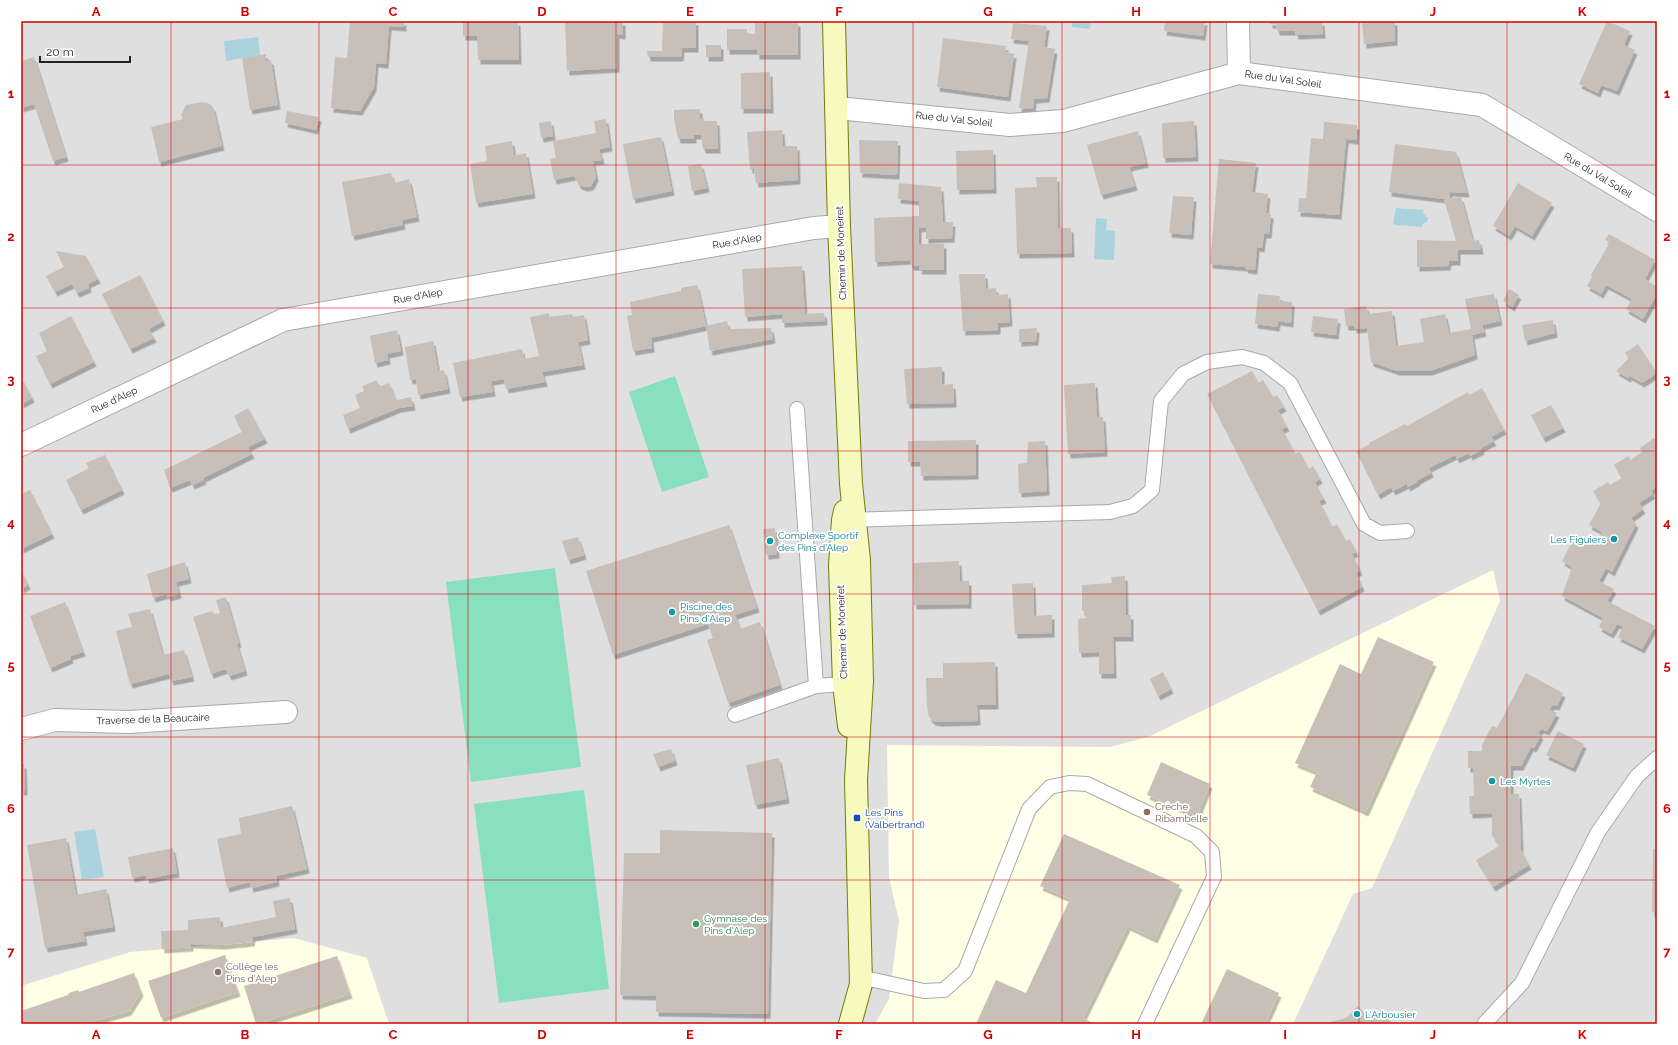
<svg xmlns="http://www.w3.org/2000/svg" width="1678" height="1045" font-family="Raleway,sans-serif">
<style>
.residential{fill:#e0dfdf}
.education{fill:#ffffe5}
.pitch{fill:#88e0be}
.water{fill:#aad3df}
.building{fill:#c7bfb8;filter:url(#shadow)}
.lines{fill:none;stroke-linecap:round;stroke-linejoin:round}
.lane-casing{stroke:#a9a9a9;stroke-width:16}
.street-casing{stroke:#a9a9a9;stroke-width:24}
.secondary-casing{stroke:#707d05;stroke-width:24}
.lane{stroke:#fff;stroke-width:14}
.street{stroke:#fff;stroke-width:22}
.secondary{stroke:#f7fabf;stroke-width:22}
.grid{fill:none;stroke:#d40000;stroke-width:1;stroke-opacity:0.55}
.culture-dot{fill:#0f9aa8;stroke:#fff;stroke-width:1.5}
.education-dot{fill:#8d6e63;stroke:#fff;stroke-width:1.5}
.transit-dot{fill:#1a4fb4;stroke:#fff;stroke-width:1.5}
.leisure-dot{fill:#2e9e5b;stroke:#fff;stroke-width:1.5}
.labels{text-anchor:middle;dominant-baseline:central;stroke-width:3.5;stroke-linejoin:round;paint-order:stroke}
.street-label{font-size:10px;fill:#222;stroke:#fff}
.culture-label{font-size:10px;fill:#0d838f;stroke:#fff;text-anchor:start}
.education-label{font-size:10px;fill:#785e54;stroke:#fff;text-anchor:start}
.transit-label{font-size:10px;fill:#164399;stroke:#fff;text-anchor:start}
.leisure-label{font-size:10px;fill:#27864d;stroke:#fff;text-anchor:start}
.neatline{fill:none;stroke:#d40000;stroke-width:1.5}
.grid-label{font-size:13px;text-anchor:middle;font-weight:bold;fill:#d40000}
</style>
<defs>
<filter id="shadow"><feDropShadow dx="2.5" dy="4.5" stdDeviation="0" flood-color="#0004"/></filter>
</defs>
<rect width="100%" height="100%" fill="#f2efe9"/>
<!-- residential -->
<rect class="residential" x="21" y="21" width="1636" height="1003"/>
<!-- education -->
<g class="education">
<polygon points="1493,570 1500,601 1372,888 1353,894 1293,1024 875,1024 889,999 899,921 889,877 887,745 1110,747 1148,737"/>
<polygon points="294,938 367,958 388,1021 392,1024 21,1024 21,986 130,952"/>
</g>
<!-- pitch -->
<g class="pitch">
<polygon points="675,376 709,477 662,492 629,392"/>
<polygon points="555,568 581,767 471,782 446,582"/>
<polygon points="584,790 609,989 499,1003 474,804"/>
</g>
<!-- water -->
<g class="water">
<polygon points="1072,21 1091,21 1090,29 1072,27"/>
<polygon points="258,37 260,55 226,61 224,41"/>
<polygon points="1396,208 1424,210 1423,213 1428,218 1427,222 1423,224 1422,227 1395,225 1393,223"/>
<polygon points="1096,218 1107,219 1106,230 1115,231 1114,260 1094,259"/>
<polygon points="95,829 104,877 82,880 74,832"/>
</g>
<!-- building -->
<g class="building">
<polygon points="350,21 404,21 404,27 389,26 386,64 376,63 374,87 360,111 331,108 335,57 347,58"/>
<polygon points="463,21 518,21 519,60 478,60 477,36 463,36"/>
<polygon points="565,21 623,21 623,35 617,34 617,68 567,71"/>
<polygon points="663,21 696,21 696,48 682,48 681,57 648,57 647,51 662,51"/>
<polygon points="755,21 798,22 798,55 757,55 757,50 727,50 727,29 747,29 747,34 755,34"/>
<polygon points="1165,21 1205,21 1203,36 1164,31"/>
<polygon points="1270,21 1322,21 1323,34 1296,35 1295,31 1277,31 1276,24 1270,24"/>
<polygon points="1362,21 1395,21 1395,41 1364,44"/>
<polygon points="1607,21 1630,31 1624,45 1635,50 1617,91 1601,85 1598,93 1579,84"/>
<polygon points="1013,23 1047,26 1044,47 1055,49 1047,98 1034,99 1033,109 1019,108 1029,41 1011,39"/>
<polygon points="943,38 1006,46 1005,52 1014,54 1008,97 937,87"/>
<rect x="706" y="45" width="15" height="12"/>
<polygon points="266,54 266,61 271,60 278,105 250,110 242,58"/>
<polygon points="34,57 66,157 53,161 34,104 21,108 21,61"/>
<polygon points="770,72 771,109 741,109 741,73"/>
<polygon points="202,102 208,103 213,107 222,146 159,162 151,127 183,119 181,115 186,105"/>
<polygon points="700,109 700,119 704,118 704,121 717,121 718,149 703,149 701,135 694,135 694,139 678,139 674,119 674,110"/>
<polygon points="287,111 319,117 316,130 285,123"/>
<polygon points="606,119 610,147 599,149 602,160 593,161 596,177 591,186 585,187 579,185 574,176 554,180 550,159 556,158 553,141 596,133 594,121"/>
<polygon points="551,121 553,136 541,138 539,123"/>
<polygon points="1194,121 1196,157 1163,158 1162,123"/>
<polygon points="1324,122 1357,125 1356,140 1346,139 1339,215 1298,212 1299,198 1306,198 1311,138 1323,139"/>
<polygon points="782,130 783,146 797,146 798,180 756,183 754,169 750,169 747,132"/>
<polygon points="1138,131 1146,163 1129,167 1135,186 1101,195 1087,145"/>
<polygon points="661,137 672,191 633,199 623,144"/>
<polygon points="859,140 898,141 897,175 860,173"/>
<polygon points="512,141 514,156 526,153 533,194 476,203 470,164 487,161 485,146"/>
<polygon points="1395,144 1456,152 1467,193 1450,192 1449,199 1461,197 1473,241 1479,240 1481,250 1458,250 1458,261 1449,261 1448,266 1417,267 1417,240 1456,241 1444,199 1389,192"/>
<polygon points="993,150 994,189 957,190 956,151"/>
<polygon points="1219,159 1256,163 1252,192 1268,194 1266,213 1271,214 1269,234 1264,234 1262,248 1257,247 1255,270 1246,269 1245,267 1210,264"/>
<polygon points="701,164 707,188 692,191 688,166"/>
<polygon points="391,173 394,183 409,179 417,217 402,220 403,225 352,236 342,182"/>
<polygon points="1036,177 1057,177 1058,228 1071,228 1072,253 1017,254 1015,188 1037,187"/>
<polygon points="899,183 941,187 943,222 953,222 952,238 926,239 926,227 919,228 919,244 944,244 944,270 919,270 920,266 911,266 910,260 875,262 874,218 919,216 919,201 898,199"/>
<polygon points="1518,183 1552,203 1532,236 1515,226 1509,236 1493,226"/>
<polygon points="1173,196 1194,197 1191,235 1169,233"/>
<polygon points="1609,234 1655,260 1645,279 1657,287 1657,294 1643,319 1626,309 1632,299 1606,285 1601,294 1587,286 1592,277 1591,275 1610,242 1605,240"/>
<polygon points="56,251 86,256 98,279 88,284 89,288 77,293 72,284 55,292 46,276 64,267"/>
<polygon points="802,266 805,314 824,313 825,321 782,323 782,314 745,317 742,269"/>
<polygon points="959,274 985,274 986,289 996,288 997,295 1008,294 1010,322 998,323 998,330 963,331"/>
<polygon points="140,275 163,321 149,329 154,338 130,349 102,294"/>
<polygon points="697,285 706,326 727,321 729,329 771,328 773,339 710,351 706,326 651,338 652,348 633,351 627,316 632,315 630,302 681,291 681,288"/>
<polygon points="1509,289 1519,295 1512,307 1503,301"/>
<polygon points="1258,294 1280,296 1279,301 1292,302 1291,323 1278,321 1277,327 1255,324"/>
<polygon points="1494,294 1500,321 1482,325 1484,332 1472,335 1475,355 1430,371 1397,371 1371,362 1367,328 1354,329 1354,326 1346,326 1344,309 1366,306 1368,314 1392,311 1396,346 1424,342 1420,319 1445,314 1449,333 1471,329 1465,299"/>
<polygon points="549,313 549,317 572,314 573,317 584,315 588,340 578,342 583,365 542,372 545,382 506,389 504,379 491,381 493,392 460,397 453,363 522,349 524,359 539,356 530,317"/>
<polygon points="71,316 94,362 50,384 36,356 47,351 39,333"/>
<polygon points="1313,316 1338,319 1336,335 1311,332"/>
<polygon points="1553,320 1555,333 1525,341 1522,325"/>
<polygon points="1037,328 1036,341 1019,342 1019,329"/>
<polygon points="397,330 401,351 387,354 388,360 375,363 370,336"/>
<polygon points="433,341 438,371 444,370 448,389 418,395 416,379 410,380 405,347"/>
<polygon points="1638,344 1657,373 1642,383 1630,376 1628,378 1616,371 1629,358 1625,353"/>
<polygon points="942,367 942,385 953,384 954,403 907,404 904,369"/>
<polygon points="1252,371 1258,383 1263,380 1273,397 1277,395 1284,407 1278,410 1287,427 1282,429 1295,454 1300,452 1309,469 1313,466 1320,479 1315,482 1324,499 1319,501 1332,527 1337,524 1346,541 1350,539 1356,552 1352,554 1360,571 1356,573 1362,587 1318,611 1207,394"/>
<polygon points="21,377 32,398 21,404"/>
<polygon points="377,380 379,387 389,383 396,400 411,397 413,406 399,408 348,429 343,415 360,408 355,395 364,391 362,386"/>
<polygon points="1095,383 1097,417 1103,417 1105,452 1068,454 1064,385"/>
<polygon points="1482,388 1504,430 1491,437 1494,441 1481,448 1482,450 1470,456 1469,453 1457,459 1455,455 1429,468 1431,473 1418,480 1418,481 1408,487 1407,484 1393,491 1391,487 1378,495 1356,451 1370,444 1369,443 1405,424 1407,426 1468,392 1469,395"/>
<polygon points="1551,405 1563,428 1543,438 1531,415"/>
<polygon points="248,408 265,439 248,447 252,454 203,478 204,480 192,485 190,480 170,488 164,470 242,432 234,416"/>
<polygon points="1654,438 1657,442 1657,487 1651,491 1653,494 1639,503 1643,509 1631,518 1636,524 1612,572 1606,568 1599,581 1614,589 1607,601 1655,626 1642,649 1618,637 1623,627 1617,624 1611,634 1599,627 1603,618 1562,596 1572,567 1562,561 1576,534 1596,544 1602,532 1589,525 1601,503 1593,491 1608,482 1610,485 1622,478 1614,465 1628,456 1631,460 1642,452 1640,448"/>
<polygon points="976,440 976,475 921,476 920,462 908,462 908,441"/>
<polygon points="1045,441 1047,491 1019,493 1018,464 1027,463 1028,442"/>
<polygon points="105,455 122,490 81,510 66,480 89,468 86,463"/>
<polygon points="30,490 52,534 21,549 21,494"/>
<polygon points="729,525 757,608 735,615 740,629 760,622 780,685 728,703 707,640 713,638 708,624 613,655 586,571"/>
<polygon points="775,528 777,554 766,555 763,529"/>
<polygon points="578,537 584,555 568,560 562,541"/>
<polygon points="959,561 960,581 969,581 969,604 914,605 913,563"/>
<polygon points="185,562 189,579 176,582 179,594 168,597 167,594 153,598 147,574"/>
<polygon points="21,570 28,585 21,589"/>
<polygon points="1125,576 1126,615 1131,615 1131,637 1113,637 1114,674 1099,674 1099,652 1079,653 1078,619 1086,618 1085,611 1082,611 1082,585 1112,583 1111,577"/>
<polygon points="1033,583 1034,616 1052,615 1052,633 1015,634 1012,584"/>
<polygon points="226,597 239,643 237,644 245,671 229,676 226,669 211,674 193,617 212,611 214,614 220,613 216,600"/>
<polygon points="65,602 83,652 70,656 71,659 50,668 30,616"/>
<polygon points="150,609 163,655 184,650 192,677 171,681 169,674 130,684 116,631 132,627 128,614"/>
<polygon points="1378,637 1434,662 1366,812 1310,787 1317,772 1295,763 1340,664 1361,674"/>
<polygon points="995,662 996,705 977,705 978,721 939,722 933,721 929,717 927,707 926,678 943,678 943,663"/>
<polygon points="1163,672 1171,689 1158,696 1150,679"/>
<polygon points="1526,673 1563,693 1557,706 1552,705 1550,710 1557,713 1547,731 1541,729 1538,733 1541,735 1534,748 1531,747 1521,766 1511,766 1511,794 1519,794 1521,850 1529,865 1493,887 1476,860 1499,846 1492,835 1492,813 1470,814 1469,796 1474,796 1473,768 1468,768 1468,751 1482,751 1482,745 1492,726 1497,728"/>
<polygon points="1558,731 1584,744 1573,768 1546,755"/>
<polygon points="671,749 675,761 658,767 653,754"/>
<polygon points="779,758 787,799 755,805 746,765"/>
<polygon points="1161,762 1210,784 1197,816 1147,795"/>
<polygon points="21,764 24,764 25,791 21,791"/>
<polygon points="292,806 307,869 276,876 277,882 251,888 250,882 227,888 217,839 241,834 239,818"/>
<polygon points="660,830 772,833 768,1014 656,1012 656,996 620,995 624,853 660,853"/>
<polygon points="1064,834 1180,885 1155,939 1128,926 1083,1018 1095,1024 976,1024 996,980 1026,993 1070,899 1040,886"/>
<polygon points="66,838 76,895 106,889 113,927 83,932 85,941 45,948 27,845"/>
<polygon points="173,848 177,873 147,879 146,875 132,878 128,857"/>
<polygon points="1653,849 1657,849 1657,912 1652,912"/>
<polygon points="290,898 295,929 253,937 252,942 222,945 191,944 191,947 162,949 161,931 188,930 188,920 220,917 221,928 276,917 273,901"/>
<polygon points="225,955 238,992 161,1018 148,981"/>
<polygon points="337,956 350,994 256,1024 244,986"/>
<polygon points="1227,969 1279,993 1265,1024 1201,1024"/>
<polygon points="134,973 141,992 129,1011 83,1024 21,1024 21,1011 68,995 69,993 78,990 79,992"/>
<polygon points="1358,1006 1371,1020 1381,1011 1393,1024 1329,1024 1330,1022 1346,1018"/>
</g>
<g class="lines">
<defs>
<g id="lane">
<polyline points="797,409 816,686"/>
<polyline points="847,520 1110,512 1133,506 1152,490 1161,401 1183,374 1207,362 1242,357 1264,363 1290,383 1364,524 1380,533 1407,531"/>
<polyline points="735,715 816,686 844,684"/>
<polyline points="860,977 924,991 944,990 965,971 1029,809 1050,787 1069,783 1087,784 1196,836 1212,852 1214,877 1145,1024"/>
<polyline points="1484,1024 1522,983 1598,832 1637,776 1657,758"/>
</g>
<g id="street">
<polyline points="1238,21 1239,73"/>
<polyline points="837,108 1010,125 1063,121 1239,73 1482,105 1657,210"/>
<polyline points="21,445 283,320 814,228 839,226"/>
<polyline points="21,729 55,720 129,722 286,712"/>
</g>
<g id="secondary">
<polyline points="834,21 839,226 851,484 859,560 862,681 856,780 861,984 850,1024"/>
<polyline points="845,511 843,520 840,565 844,684 849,726"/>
</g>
</defs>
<!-- lane casing -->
<use href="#lane" class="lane-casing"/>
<!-- street casing -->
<use href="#street" class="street-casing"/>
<!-- secondary casing -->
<use href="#secondary" class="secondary-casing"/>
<!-- lane -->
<use href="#lane" class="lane"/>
<!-- street -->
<use href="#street" class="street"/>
<!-- secondary -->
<use href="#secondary" class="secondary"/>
</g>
<!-- grid -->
<path class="grid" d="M 171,21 L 171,1024M 319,21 L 319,1024M 468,21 L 468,1024M 616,21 L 616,1024M 765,21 L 765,1024M 913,21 L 913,1024M 1062,21 L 1062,1024M 1210,21 L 1210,1024M 1359,21 L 1359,1024M 1507,21 L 1507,1024M 21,165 L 1657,165M 21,308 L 1657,308M 21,451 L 1657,451M 21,594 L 1657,594M 21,737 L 1657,737M 21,880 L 1657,880"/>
<!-- markers -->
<g class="culture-dot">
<circle cx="1614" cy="539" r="4"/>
<circle cx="770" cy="541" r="4"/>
<circle cx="672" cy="612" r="4"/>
<circle cx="1492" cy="781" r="4"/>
<circle cx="1357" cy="1014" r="4"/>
</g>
<g class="education-dot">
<circle cx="1147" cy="812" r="4"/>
<circle cx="218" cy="972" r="4"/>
</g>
<rect class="transit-dot" x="853" y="814" width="8" height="8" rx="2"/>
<circle class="leisure-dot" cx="696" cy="924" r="4"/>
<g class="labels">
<!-- street labels -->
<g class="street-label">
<text transform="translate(1283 79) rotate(8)">Rue du Val Soleil</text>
<text transform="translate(954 119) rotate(6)">Rue du Val Soleil</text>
<text transform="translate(1598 175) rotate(31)">Rue du Val Soleil</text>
<text transform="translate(737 241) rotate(-10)">Rue d'Alep</text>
<text transform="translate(841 253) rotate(-92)">Chemin de Moneiret</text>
<text transform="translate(418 296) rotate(-10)">Rue d'Alep</text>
<text transform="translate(114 400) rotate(-25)">Rue d'Alep</text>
<text transform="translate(842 632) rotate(-92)">Chemin de Moneiret</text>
<text transform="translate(153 719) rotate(-2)">Traverse de la Beaucaire</text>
</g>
<!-- culture labels -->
<g class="culture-label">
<text x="778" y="535">Complexe Sportif<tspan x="778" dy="12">des Pins d'Alep</tspan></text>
<text x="1606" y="539" text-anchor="end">Les Figuiers</text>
<text x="680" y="606">Piscine des<tspan x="680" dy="12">Pins d'Alep</tspan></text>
<text x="1500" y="781">Les Myrtes</text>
<text x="1365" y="1014">L'Arbousier</text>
</g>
<!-- education labels -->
<g class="education-label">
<text x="1155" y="806">Crèche<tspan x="1155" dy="12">Ribambelle</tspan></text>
<text x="226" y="966">Collège les<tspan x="226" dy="12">Pins d'Alep</tspan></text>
</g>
<!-- transit labels -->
<g class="transit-label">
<text x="865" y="812">Les Pins<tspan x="865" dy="12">(Valbertrand)</tspan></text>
</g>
<!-- leisure labels -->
<g class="leisure-label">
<text x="704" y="918">Gymnase des<tspan x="704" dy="12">Pins d'Alep</tspan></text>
</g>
</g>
<!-- border -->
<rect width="1678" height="1045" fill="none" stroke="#ffffff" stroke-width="44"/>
<!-- scale -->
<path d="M40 56v6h90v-6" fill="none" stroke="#222222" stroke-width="2"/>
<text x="46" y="56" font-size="12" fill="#222222" stroke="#ffffff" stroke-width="3" paint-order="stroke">20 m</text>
<rect x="22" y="22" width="1634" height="1001" class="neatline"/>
<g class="grid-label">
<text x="96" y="16">A</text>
<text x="245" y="16">B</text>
<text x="393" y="16">C</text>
<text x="542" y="16">D</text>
<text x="690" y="16">E</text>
<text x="839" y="16">F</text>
<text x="988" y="16">G</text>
<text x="1136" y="16">H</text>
<text x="1285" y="16">I</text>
<text x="1433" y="16">J</text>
<text x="1582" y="16">K</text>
<text x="11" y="98">1</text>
<text x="1667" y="98">1</text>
<text x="11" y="241">2</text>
<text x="1667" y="241">2</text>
<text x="11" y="384">3</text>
<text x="1667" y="384">3</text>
<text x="11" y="527">4</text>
<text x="1667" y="527">4</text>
<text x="11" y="670">5</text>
<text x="1667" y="670">5</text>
<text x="11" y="813">6</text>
<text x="1667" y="813">6</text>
<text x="11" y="956">7</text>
<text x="1667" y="956">7</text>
<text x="96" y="1039">A</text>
<text x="245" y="1039">B</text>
<text x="393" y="1039">C</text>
<text x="542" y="1039">D</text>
<text x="690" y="1039">E</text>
<text x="839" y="1039">F</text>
<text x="988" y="1039">G</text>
<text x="1136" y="1039">H</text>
<text x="1285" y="1039">I</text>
<text x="1433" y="1039">J</text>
<text x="1582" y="1039">K</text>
</g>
</svg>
